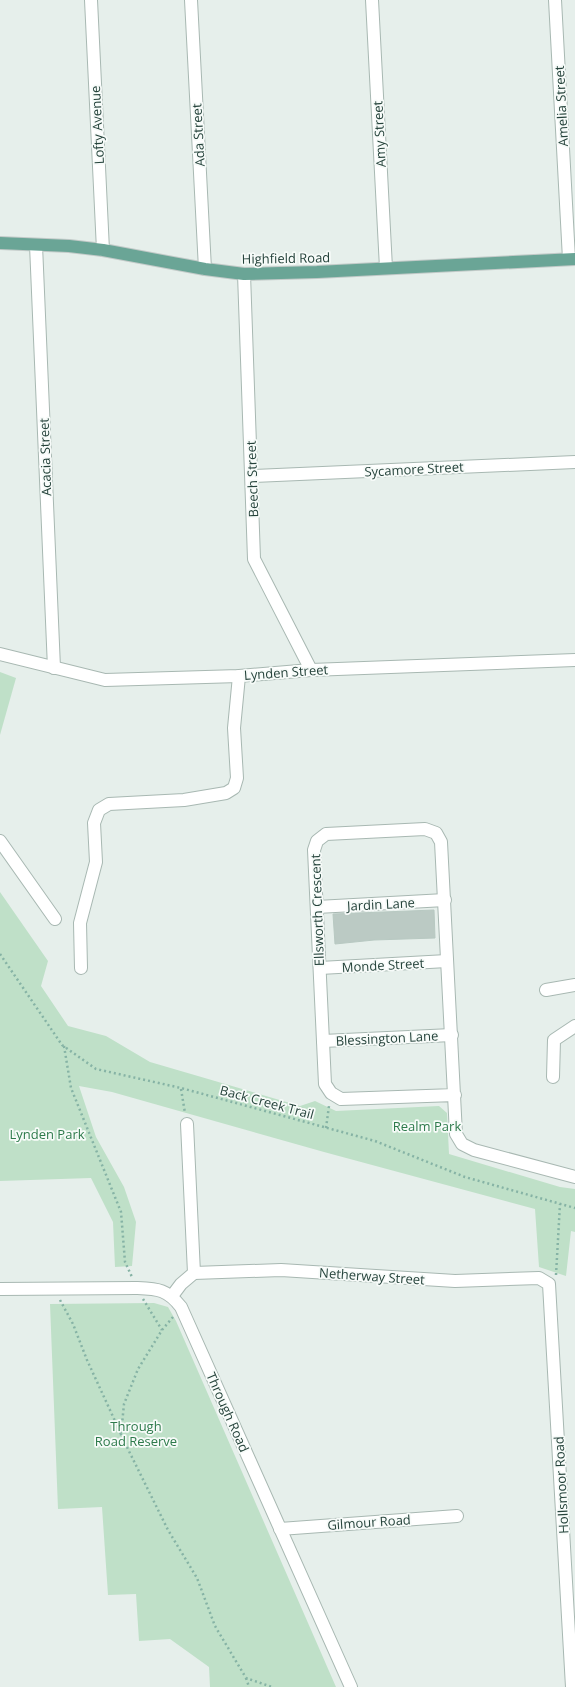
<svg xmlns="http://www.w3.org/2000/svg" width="575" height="1687" font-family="'Open Sans',sans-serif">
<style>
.green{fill:#bfe0c8}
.building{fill:#bbcac4;stroke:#b8c9c2}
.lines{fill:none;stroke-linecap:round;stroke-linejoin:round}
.minor-casing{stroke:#a8b8b2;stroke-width:14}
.major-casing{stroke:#c2cac8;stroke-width:14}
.path{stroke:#86b3a5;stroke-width:2.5;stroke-dasharray:2 3;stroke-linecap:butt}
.minor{stroke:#fff;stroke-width:12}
.major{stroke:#6aa596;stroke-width:12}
.labels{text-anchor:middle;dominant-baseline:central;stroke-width:3.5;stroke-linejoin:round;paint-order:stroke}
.street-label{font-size:13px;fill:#24423a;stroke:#f7fbf9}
.park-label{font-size:13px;fill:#2d7a4b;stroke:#f7fbf9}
</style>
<rect width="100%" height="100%" fill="#e6efeb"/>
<!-- green -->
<g class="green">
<polygon points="0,672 16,678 0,735"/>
<polygon points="0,892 48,961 41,986 68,1026 106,1036 150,1062 300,1106 315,1101 336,1111 439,1106 447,1113 449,1154 560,1187 575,1189 575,1232 571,1231 566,1276 539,1267 535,1209 324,1152 112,1092 79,1086 96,1137 124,1187 136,1222 132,1266 115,1267 113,1222 91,1178 0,1181"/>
<polygon points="154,1303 168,1307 176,1321 336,1687 210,1687 209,1667 170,1639 139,1641 136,1594 108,1595 102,1507 58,1509 50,1304"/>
</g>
<!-- building -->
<polygon class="building" points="434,910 435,938 374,940 335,944 333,914"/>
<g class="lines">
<defs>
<g id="minor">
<polyline points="91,0 103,250"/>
<polyline points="191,0 205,269"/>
<polyline points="372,0 386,268"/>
<polyline points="555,0 569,259"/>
<polyline points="36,245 54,668"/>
<polyline points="244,274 254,559 311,670"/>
<polyline points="252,476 575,462"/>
<polyline points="0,654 105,680 239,676 311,670 575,660"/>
<polyline points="0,841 55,919"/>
<polyline points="317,907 445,900"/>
<polyline points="81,968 80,923 96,862 94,823 99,810 109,804 184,800 226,793 234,788 237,778 234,728 239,676"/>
<polyline points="320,968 447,961"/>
<polyline points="546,990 575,985"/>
<polyline points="323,1041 452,1035"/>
<polyline points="553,1077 554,1040 575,1026"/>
<polyline points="455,1095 341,1099 331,1093 325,1084 314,850 317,841 326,834 425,829 436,833 441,842 456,1134 462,1144 474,1150 575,1177"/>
<polyline points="187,1124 194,1273"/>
<path d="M 0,1289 L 136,1288 C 158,1289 167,1289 181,1307 L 351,1687"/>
<polyline points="172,1296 181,1284 194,1273 281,1270 455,1281 539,1278 549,1284 572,1687"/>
<polyline points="280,1529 457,1516"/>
</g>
<polyline id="major" points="0,243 69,246 103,250 205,269 244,274 317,272 575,259"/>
</defs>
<!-- minor casing -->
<use href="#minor" class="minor-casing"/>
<!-- major casing -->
<use href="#major" class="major-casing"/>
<!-- path -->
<g class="path">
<polyline points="0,954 62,1045 96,1069 181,1088 375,1141 465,1177 575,1208"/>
<polyline points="64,1046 71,1088 121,1212 125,1262 132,1277"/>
<polyline points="181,1089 185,1113"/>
<polyline points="326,1128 329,1106"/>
<polyline points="556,1275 560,1204"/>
<polyline points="143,1299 162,1330"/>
<polyline points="60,1300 73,1324 87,1360 121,1434"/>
<polyline points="173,1317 162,1330 138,1369 124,1404 121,1435 168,1530 197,1578 215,1626 246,1678 272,1687"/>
<polyline points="246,1678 249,1687"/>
</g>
<!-- minor -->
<use href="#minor" class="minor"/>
<!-- major -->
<use href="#major" class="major"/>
</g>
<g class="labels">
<!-- street labels -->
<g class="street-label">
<text transform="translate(561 106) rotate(-93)">Amelia Street</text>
<text transform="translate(97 125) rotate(-93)">Lofty Avenue</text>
<text transform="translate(379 134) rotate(-93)">Amy Street</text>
<text transform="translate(198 135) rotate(-93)">Ada Street</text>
<text transform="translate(286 258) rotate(-1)">Highfield Road</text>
<text transform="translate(45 457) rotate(-92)">Acacia Street</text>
<text transform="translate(414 469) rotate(-3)">Sycamore Street</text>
<text transform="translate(252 479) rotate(-92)">Beech Street</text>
<text transform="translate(286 672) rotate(-4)">Lynden Street</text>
<text transform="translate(381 904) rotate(-3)">Jardin Lane</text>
<text transform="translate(317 910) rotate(-92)">Ellsworth Crescent</text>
<text transform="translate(383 965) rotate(-3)">Monde Street</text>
<text transform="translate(387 1038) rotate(-3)">Blessington Lane</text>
<text transform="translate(267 1102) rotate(15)">Back Creek Trail</text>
<text transform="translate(372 1276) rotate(4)">Netherway Street</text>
<text transform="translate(228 1412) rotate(66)">Through Road</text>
<text transform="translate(561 1485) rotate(-93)">Hollsmoor Road</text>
<text transform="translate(369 1522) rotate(-4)">Gilmour Road</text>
</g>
<!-- park labels -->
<g class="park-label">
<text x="427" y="1126">Realm Park</text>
<text x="47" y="1134">Lynden Park</text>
<text x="136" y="1426">Through<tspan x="136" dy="15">Road Reserve</tspan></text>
</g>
</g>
</svg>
